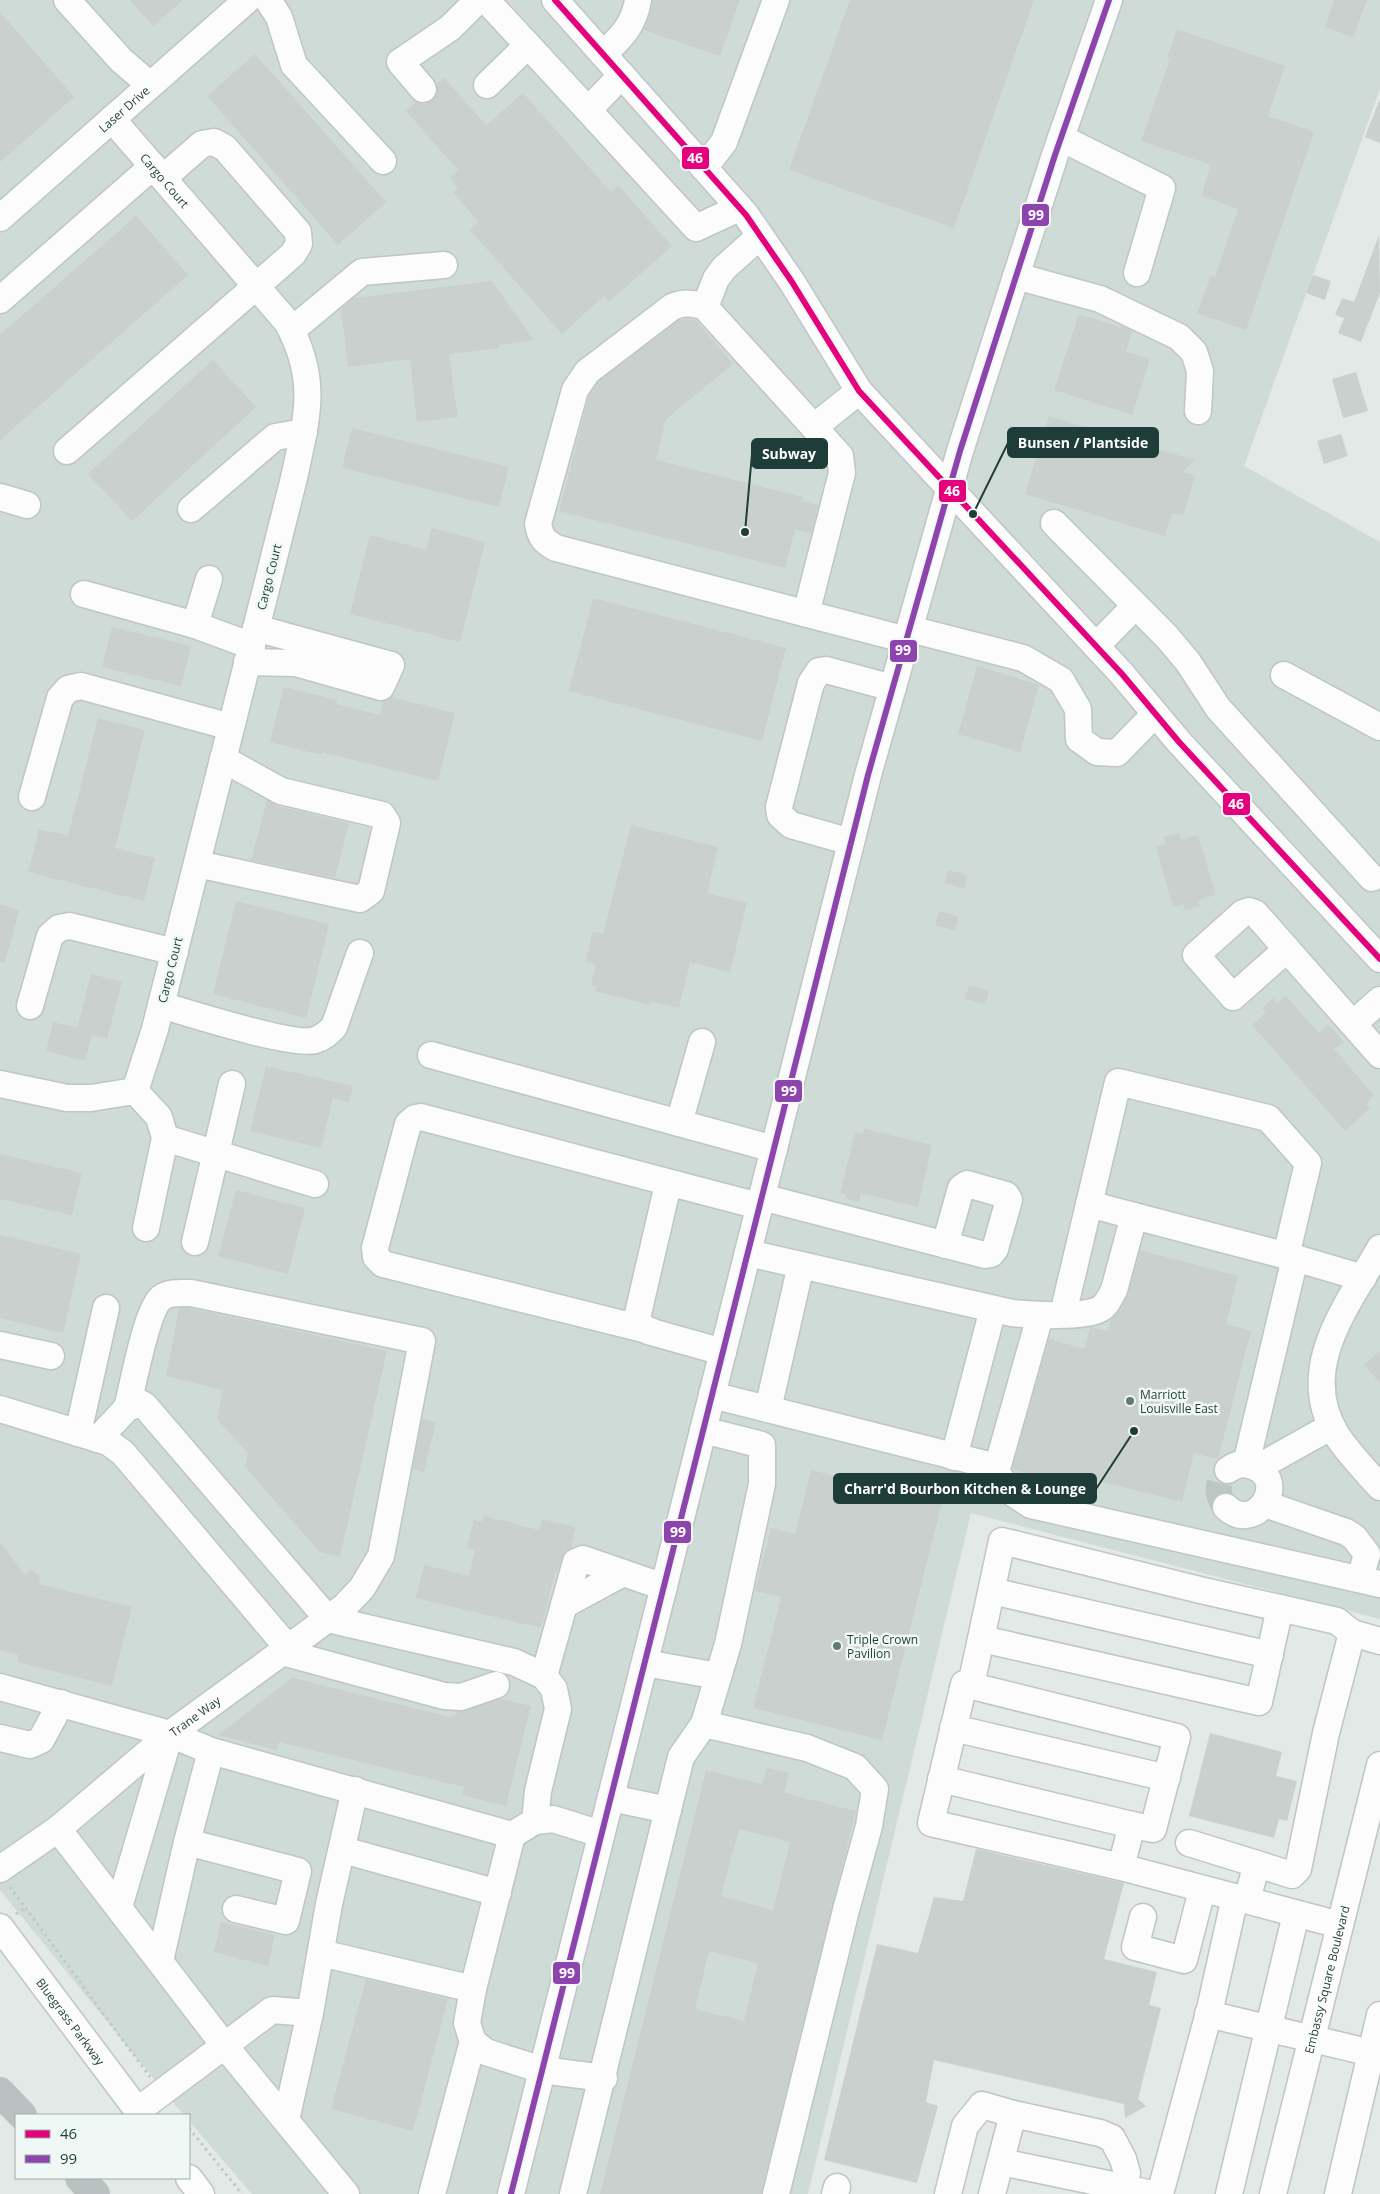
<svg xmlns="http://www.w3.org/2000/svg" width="1380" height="2194" font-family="'Open Sans',sans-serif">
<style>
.built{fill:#cfdbd6}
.building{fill:#c9d0ce;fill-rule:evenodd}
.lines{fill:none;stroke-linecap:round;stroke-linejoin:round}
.minor-tunnel{stroke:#bbc7c3;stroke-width:26;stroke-dasharray:26 13;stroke-linecap:butt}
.minor-casing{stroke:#bfc6c3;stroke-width:29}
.highway-casing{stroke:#bbc5c3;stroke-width:30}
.path{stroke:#bfc9c8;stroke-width:3;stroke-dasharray:2.5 4;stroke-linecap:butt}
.minor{stroke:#fbfcfb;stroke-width:26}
.highway{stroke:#b9c2c1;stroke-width:28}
.bus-1-casing{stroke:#f0f8f5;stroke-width:10}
.bus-2-casing{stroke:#f0f8f5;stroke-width:10}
.bus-1{stroke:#e5007d;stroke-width:6}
.bus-2{stroke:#8e44ad;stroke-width:6}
.poi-dot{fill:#637975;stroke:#f0f8f5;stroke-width:2}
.labels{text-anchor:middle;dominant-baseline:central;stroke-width:5;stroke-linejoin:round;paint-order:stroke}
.street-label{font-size:12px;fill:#1f3d38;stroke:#f0f8f5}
.poi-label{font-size:12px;fill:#1f3d38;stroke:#f0f8f5;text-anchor:start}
.leader{fill:none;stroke:#1f3d38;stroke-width:2}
.callout-dot{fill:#1f3d38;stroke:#f0f8f5;stroke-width:2}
.callout{fill:#1f3d38;stroke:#1f3d38;stroke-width:2}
.callout-label{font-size:14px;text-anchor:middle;font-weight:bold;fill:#fff}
.line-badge{stroke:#f0f8f5;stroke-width:2}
.badge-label{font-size:14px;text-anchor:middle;font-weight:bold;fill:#fff}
</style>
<rect width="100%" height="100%" fill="#e2e9e6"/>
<!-- built -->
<polygon class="built" points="0,0 1380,0 1380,89 1244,466 1380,542 1380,1619 971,1513 808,2194 252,2194 189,2121 189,2115 184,2115 175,2105 0,1890"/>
<!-- building -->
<g class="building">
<polygon points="130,0 183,0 153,26"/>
<polygon points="653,0 740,0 720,56 644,30 650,14"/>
<polygon points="850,0 1034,0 954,228 789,170"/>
<polygon points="1334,0 1367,0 1353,37 1325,27"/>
<polygon points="0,12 74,97 0,162"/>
<polygon points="1177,29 1285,66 1268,116 1314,132 1246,330 1197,313 1211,276 1215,277 1238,209 1201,196 1211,165 1141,141 1170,59 1167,58"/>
<polygon points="255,54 386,202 338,245 207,96"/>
<polygon points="444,78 486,125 523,93 611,192 618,185 672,246 609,302 604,296 562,334 470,230 479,222 453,192 458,188 450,178 458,170 406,111 416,102 425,104 433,100 437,94 437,84"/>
<polygon points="1379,101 1380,101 1380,143 1365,137"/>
<polygon points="136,216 188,275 0,440 0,335"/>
<polygon points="1379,235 1380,293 1361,342 1338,333 1344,318 1335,315 1342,298 1354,302"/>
<polygon points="1313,275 1331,281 1325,300 1306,293"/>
<polygon points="492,281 534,340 499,345 499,348 449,354 458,417 417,422 410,359 348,367 341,309 354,298"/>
<polygon points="1079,314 1120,327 1120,325 1132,331 1126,352 1150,359 1132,415 1054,390"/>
<polygon points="686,319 696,320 733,364 666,419 656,460 803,497 801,501 818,505 811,533 795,529 785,568 559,511 589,396 598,382 679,320"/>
<polygon points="213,360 256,407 132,521 88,474"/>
<polygon points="1356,372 1368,411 1343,418 1332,379"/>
<polygon points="1049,416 1128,440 1130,431 1159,440 1156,449 1195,460 1182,472 1195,476 1183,516 1172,513 1165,536 1025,494"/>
<polygon points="352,428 509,467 499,507 342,468"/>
<polygon points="1341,434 1348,456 1324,464 1317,441"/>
<polygon points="432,528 485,542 460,642 350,614 370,535 426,550"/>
<polygon points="593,598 786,648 762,741 569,691"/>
<polygon points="112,627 191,646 181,686 102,667"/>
<polygon points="977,666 1039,685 1020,752 958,734"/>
<polygon points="284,687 337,700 336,704 380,715 383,702 391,697 455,713 438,781 322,752 321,755 270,742"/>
<polygon points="98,718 145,730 115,848 155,858 144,901 28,872 39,829 68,836"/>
<polygon points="267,800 278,806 349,823 335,878 251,860"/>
<polygon points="631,825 718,847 707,893 747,903 730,972 690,962 679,1008 651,1001 650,1005 595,991 597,987 591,985 596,964 586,962 592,932 603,934"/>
<polygon points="1179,833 1181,840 1198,835 1216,895 1198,900 1200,906 1185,910 1183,904 1173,907 1156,847 1166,844 1164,837"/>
<polygon points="948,870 967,875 964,888 945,883"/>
<polygon points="236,901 329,924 306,1018 213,994"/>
<polygon points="0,905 19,910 5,963 0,962"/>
<polygon points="939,911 959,917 955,931 935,925"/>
<polygon points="91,974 122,982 107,1039 92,1035 85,1061 46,1051 53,1022 77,1028"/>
<polygon points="969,985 989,991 985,1004 965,999"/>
<polygon points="1285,995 1319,1033 1328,1025 1335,1032 1344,1042 1334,1049 1374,1095 1366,1104 1370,1108 1345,1131 1252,1025 1266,1013 1262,1008 1273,998 1277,1003"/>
<polygon points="266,1066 353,1086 349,1102 333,1098 321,1148 250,1131"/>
<polygon points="864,1129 932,1145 918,1207 861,1193 859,1202 845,1198 846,1194 840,1193 855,1132 863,1134"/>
<polygon points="0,1154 82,1173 72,1215 0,1199"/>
<polygon points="236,1190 305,1208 288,1274 218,1256"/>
<polygon points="0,1235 81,1254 63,1333 0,1318"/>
<polygon points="1140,1250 1238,1276 1226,1324 1251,1331 1218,1459 1194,1453 1182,1502 1079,1476 1076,1487 1012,1469 1049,1339 1085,1349 1090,1327 1108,1331 1111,1319 1121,1309 1128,1294"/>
<polygon points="179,1308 189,1308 387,1351 340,1556 320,1552 245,1467 248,1453 217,1419 223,1390 166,1376"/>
<polygon points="1380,1351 1380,1383 1364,1365"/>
<polygon points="422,1419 436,1422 424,1472 413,1469"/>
<polygon points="811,1470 893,1491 895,1482 929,1490 926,1499 942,1503 882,1740 753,1708 781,1597 755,1591 771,1528 795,1534"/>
<polygon points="484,1516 539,1530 542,1519 576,1527 571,1548 564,1552 557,1573 555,1572 541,1628 416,1598 424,1565 469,1576 475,1550 467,1548 474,1520 482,1522"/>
<polygon points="0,1542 25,1575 31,1570 40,1576 39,1584 132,1607 112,1686 17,1662 19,1655 0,1650"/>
<polygon points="292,1678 450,1717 459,1712 502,1699 531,1706 506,1806 462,1795 464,1787 279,1742 277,1750 218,1735"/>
<polygon points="1210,1733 1282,1752 1276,1776 1297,1781 1287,1821 1279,1819 1274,1838 1189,1816"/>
<path d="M 767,1768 L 789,1773 L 784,1793 L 856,1811 L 761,2194 L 600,2194 L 706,1770 L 762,1784 ZM 739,1829 L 790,1842 L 773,1910 L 721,1896 ZM 709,1951 L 758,1963 L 744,2021 L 695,2009 Z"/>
<polygon points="976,1849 1124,1883 1104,1959 1157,1972 1149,2005 1161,2008 1138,2099 1146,2106 1125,2118 1124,2104 934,2060 926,2102 938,2106 917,2183 824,2160 877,1944 918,1953 934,1897 963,1901"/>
<polygon points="221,1922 275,1935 268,1966 214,1952"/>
<polygon points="366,1979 448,1999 413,2131 331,2109"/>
</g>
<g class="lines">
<!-- minor-tunnel -->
<path class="minor-tunnel" d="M 1226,1507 C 1216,1497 1216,1480 1228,1470"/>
<defs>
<g id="minor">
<polyline points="67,0 121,60 150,85"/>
<polyline points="268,0 279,17 294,65 383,161"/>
<polyline points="486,0 588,110"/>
<polyline points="555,0 746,215 792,282 859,391 1122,674 1179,742 1380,959"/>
<path d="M 603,54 C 621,38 634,25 638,0"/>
<polyline points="622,75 588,110 696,228 739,208"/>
<polyline points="487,85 528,45"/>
<polyline points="423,89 400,62 450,28 478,0"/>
<path id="s1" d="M 112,119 L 287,322 C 319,380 307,417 294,478 L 155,1029 L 135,1091"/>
<polyline points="1061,138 1162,188 1137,273"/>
<polyline points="704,168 724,142 776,0"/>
<path id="s2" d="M 0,218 L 247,0"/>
<polyline points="1016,276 1100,299 1179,337 1194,352 1200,371 1198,411"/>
<polyline points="0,300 153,166"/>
<polyline points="705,307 716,279 724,268 760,236"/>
<polyline points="292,330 362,272 444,265"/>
<polyline points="814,427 859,391"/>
<polyline points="67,451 293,254 299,244 298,232 225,148 214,142 202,144 163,178"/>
<polyline points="0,497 27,505"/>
<polyline points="191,509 275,437 304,432"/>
<polyline points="1054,523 1167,637 1188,662 1218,708 1372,878"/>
<polyline points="209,579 195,625 252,646"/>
<polyline points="84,594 195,625"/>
<path d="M 806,614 L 842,473 L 840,456 L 705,307 C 693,303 684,302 672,307 L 587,372 L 575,390 L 538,524 C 540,536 544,542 556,548 L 907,640"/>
<polyline points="910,629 1023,658 1061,680 1078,709 1079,739 1097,752 1117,753 1155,714"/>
<polyline points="1096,646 1135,606"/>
<polyline points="247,662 296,663 381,687 391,665 256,628"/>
<polyline points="1284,675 1380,727"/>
<polyline points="32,797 60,698 68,689 81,686 231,727"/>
<polyline points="851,842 791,825 780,815 779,807 811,683 819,671 826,670 893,688"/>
<polyline points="197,864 360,899 371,891 387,823 382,815 281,791 223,759"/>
<polyline points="1287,949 1233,997 1196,955 1243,913 1249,911 1255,913 1380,1055"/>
<path d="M 161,1005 C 188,1013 295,1047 315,1040 C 323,1038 328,1033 334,1027 L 360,953"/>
<polyline points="30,1006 50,936 59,928 70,926 175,952"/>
<polyline points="1353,1024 1380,1000"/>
<polyline points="431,1055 774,1149"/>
<polyline points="0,1084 67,1098 91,1098 135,1091"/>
<polyline points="135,1091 159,1117 165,1138 146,1228"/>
<polyline points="679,1123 702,1042"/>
<polyline points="165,1138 315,1184"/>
<polyline points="762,1197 985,1255 991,1254 995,1249 1009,1200 1006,1195 967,1184 961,1188 945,1245"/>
<polyline points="1089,1204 1134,1216"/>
<polyline points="195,1242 232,1084"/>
<path d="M 1380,1248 C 1348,1305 1296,1368 1336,1434 C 1348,1453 1365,1470 1380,1487"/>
<path d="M 748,1253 L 1012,1313 C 1030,1315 1084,1318 1100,1309 C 1107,1305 1110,1297 1114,1290 L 1134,1216 L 1295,1258"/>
<polyline points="1063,1314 1118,1082 1268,1118 1308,1163 1286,1256"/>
<polyline points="651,1331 383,1264 376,1257 375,1248 408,1124 415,1118 421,1117 675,1184"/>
<polyline points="0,1345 51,1356"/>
<polyline points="723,1352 648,1331 640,1325 637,1318 666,1193 669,1187 675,1184 759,1206"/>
<polyline points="712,1395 989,1465 1014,1494 1031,1505 1380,1584"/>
<polyline points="0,1409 108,1442 123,1453 288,1648"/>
<polyline points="768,1409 801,1265"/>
<polyline points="703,1430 762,1445 762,1484 728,1644 704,1724 807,1748 855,1767 875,1789 869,1826 846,1910 776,2194"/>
<polyline points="78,1433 106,1308"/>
<polyline points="98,1439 127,1408 140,1403 145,1406 328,1619 514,1662 544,1676 554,1689 558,1709 538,1791 535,1821"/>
<polyline points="954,1457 993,1309"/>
<polyline points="1246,1464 1295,1258 1363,1278"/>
<polyline points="1257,1468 1332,1426"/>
<polyline points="996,1472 1040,1316"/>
<polyline points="1265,1504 1346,1532 1354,1537 1367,1554 1360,1579"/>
<path d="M 1226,1507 C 1258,1537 1292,1475 1249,1465 C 1241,1463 1234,1465 1228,1470"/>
<polyline points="992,1591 1270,1655"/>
<polyline points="564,1605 623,1573"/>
<polyline points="1352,1633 1380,1641"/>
<polyline points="982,1639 1259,1702 1280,1608"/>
<polyline points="282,1652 444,1696 461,1697 496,1685"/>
<polyline points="645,1663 718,1676"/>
<polyline points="544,1676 576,1562 583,1559 664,1587"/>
<polyline points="971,1685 1002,1541 1200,1590 1337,1621 1352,1633 1326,1733 1298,1869 1292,1875 1257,1864 1247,1899"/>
<polyline points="0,1687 170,1734 211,1751 512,1835 535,1821 553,1819 601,1834"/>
<polyline points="953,1728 1167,1778"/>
<polyline points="0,1738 30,1745 41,1740 61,1703"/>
<polyline points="941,1779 1132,1825"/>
<polyline points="611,1798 668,1810"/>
<polyline points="58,1829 224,2045 346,2194"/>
<polyline points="512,1835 473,1989 467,2023 473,2042 486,2052 542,2070 604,2078"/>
<polyline points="187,1842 298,1871 286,1921 236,1909"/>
<polyline points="1189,1843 1257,1864"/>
<polyline points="343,1850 498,1893"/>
<polyline points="1121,1867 1132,1825 1153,1829 1177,1737 964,1684 931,1823 1121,1867 1340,1925"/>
<path id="s3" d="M 0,1869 L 58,1829 L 170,1734 L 344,1607 L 362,1588 L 381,1556 L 422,1341 L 191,1293 C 181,1293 169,1292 161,1298 C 146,1311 133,1386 127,1408"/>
<polyline points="119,1907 170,1734"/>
<polyline points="1143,1917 1135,1947 1184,1960 1202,1890"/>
<path id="s4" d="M 0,1927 L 141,2115"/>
<polyline points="321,1953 473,1989"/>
<polyline points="160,1961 187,1842 211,1751"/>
<polyline points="1208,2014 1380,2055"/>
<polyline points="137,2111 272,2010 310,2013 329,1904 355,1790"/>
<polyline points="286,2120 310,2013"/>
<polyline points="1001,2162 1122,2187"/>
<polyline points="189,2178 201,2194"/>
<polyline points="432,2194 473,2041"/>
<polyline points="511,2194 868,775 960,451 1055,155 1109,0"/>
<polyline points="573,2194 681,1757 704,1724"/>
<polyline points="835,2194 837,2187"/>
<polyline points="948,2194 965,2126 982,2105 1013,2114"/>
<polyline points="992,2194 1013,2114 1100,2133 1112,2138 1123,2159 1127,2173 1122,2187 1151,2194"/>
<polyline points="1160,2194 1210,2009 1235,1897"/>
<polyline points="1229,2194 1296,1914"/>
<path id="s5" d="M 1273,2194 L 1380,1765"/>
<polyline points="1338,2194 1380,2015"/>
</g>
<g id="highway">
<polyline points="0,2092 22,2115"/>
<polyline points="80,2178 95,2194"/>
</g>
</defs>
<!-- minor casing -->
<use href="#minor" class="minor-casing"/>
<!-- highway casing -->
<use href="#highway" class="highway-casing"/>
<!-- path -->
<g class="path">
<polyline points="10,1887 150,2077"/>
<polyline points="16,1914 25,1908"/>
<polyline points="189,2128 242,2194"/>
</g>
<!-- minor -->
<use href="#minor" class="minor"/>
<!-- highway -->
<use href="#highway" class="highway"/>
<defs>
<polyline id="bus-1" points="555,0 746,215 792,282 859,391 1122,674 1179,742 1380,959"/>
<polyline id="bus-2" points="511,2194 868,775 960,451 1055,155 1109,0"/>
</defs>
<!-- bus-1 casing -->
<use href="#bus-1" class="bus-1-casing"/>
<!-- bus-2 casing -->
<use href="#bus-2" class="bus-2-casing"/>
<!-- bus-1 -->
<use href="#bus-1" class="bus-1"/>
<!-- bus-2 -->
<use href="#bus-2" class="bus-2"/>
</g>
<!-- markers -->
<g class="poi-dot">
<circle cx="1130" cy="1401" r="5"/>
<circle cx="837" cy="1646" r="5"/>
</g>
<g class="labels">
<!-- street labels -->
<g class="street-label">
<text stroke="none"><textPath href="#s2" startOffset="165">Laser Drive</textPath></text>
<text stroke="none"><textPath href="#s1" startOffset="81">Cargo Court</textPath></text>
<text transform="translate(269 577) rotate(-76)">Cargo Court</text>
<text transform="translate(170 970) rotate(-76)">Cargo Court</text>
<text stroke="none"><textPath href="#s3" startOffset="248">Trane Way</textPath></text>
<text stroke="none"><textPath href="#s5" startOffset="221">Embassy Square Boulevard</textPath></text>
<text stroke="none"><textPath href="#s4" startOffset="118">Bluegrass Parkway</textPath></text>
</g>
<!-- poi labels -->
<g class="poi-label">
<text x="1140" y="1394">Marriott<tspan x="1140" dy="14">Louisville East</tspan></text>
<text x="847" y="1639">Triple Crown<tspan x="847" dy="14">Pavilion</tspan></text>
</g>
</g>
<!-- callouts -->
<path class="leader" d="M973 514L1008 443M745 532L752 454M1134 1431L1096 1489"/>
<g class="callout-dot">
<circle cx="973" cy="514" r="5"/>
<circle cx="745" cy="532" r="5"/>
<circle cx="1134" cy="1431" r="5"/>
</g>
<g class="callout">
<rect x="1008" y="428" width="150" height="29" rx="5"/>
<rect x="752" y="439" width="75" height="29" rx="5"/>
<rect x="834" y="1474" width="262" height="29" rx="5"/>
</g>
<g class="callout-label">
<text x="1083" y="448">Bunsen / Plantside</text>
<text x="789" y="459">Subway</text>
<text x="965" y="1494">Charr'd Bourbon Kitchen &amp; Lounge</text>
</g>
<g class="line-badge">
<rect x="681" y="146" width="29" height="24" rx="5" fill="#e5007d"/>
<rect x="1021" y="203" width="29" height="24" rx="5" fill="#8e44ad"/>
<rect x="938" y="479" width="29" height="24" rx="5" fill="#e5007d"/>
<rect x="889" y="639" width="29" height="24" rx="5" fill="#8e44ad"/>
<rect x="1222" y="792" width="29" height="24" rx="5" fill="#e5007d"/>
<rect x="774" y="1079" width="29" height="24" rx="5" fill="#8e44ad"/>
<rect x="663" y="1520" width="29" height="24" rx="5" fill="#8e44ad"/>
<rect x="552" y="1961" width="29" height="24" rx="5" fill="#8e44ad"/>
</g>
<g class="badge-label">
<text x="695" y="163">46</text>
<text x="1036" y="220">99</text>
<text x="952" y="496">46</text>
<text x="903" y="655">99</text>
<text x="1236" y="809">46</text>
<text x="789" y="1096">99</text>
<text x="678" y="1537">99</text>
<text x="567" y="1978">99</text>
</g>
<!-- legend -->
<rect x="15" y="2114" width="175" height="65" fill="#f0f8f5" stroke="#9cada9"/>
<rect x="25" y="2130" width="25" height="8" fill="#e5007d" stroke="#9cada9"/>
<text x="60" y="2139" font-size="15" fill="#1f3d38">46</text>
<rect x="25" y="2155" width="25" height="8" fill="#8e44ad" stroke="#9cada9"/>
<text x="60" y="2164" font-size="15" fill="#1f3d38">99</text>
</svg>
